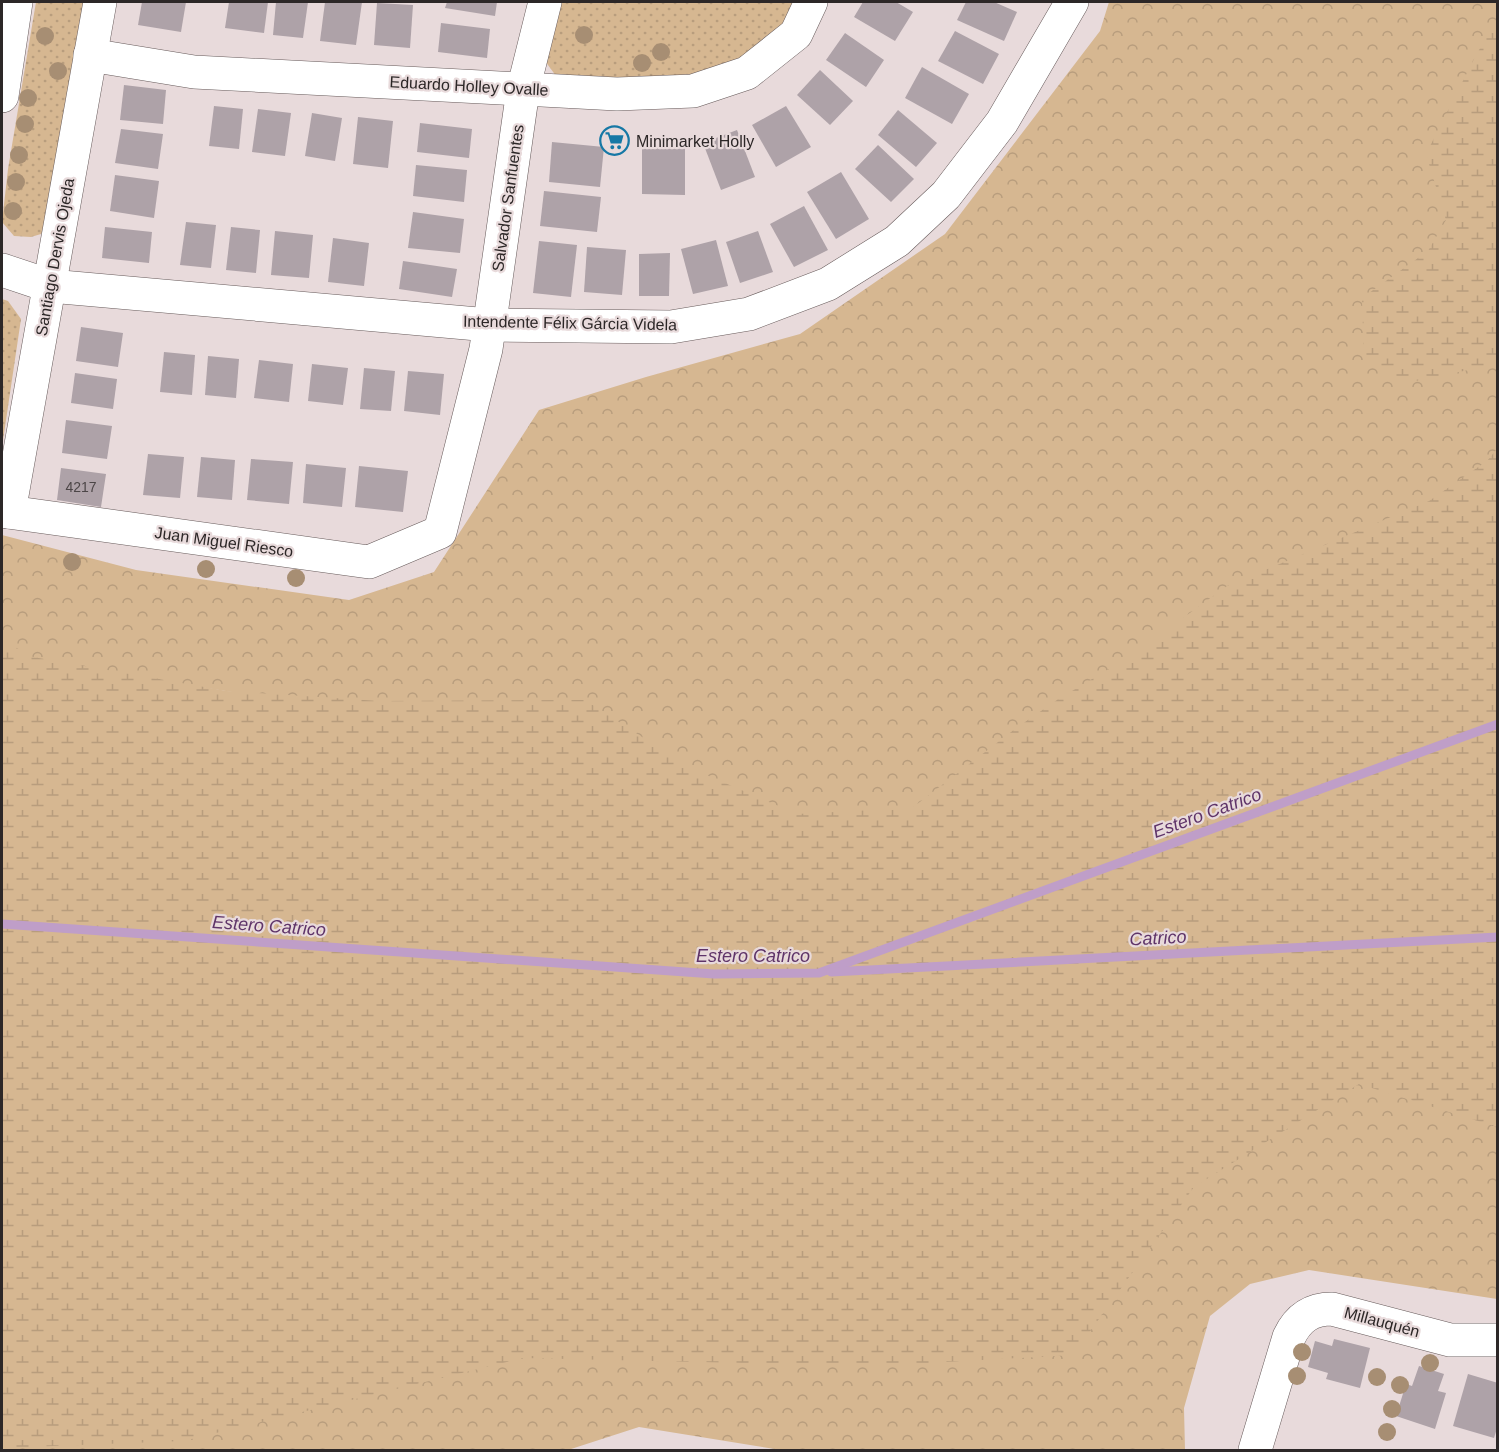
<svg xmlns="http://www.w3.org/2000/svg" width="1499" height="1452" font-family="Helvetica,sans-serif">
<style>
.green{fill:url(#green-dots)}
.forest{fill:url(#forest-crowns)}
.wetland{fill:url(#wetland-marsh)}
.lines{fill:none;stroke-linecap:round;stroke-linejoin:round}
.stream{stroke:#bf9ec8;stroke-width:9}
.building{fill:#aea2a8}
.minor-casing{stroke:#675b5b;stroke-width:34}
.minor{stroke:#fff;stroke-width:33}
.tree{fill:#a78e73}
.labels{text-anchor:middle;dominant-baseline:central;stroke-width:4.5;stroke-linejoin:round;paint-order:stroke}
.number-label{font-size:14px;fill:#4c4647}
.street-label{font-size:16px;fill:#2c2727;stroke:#e8dadb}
.poi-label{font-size:16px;fill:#2c2727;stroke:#e8dadb;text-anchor:start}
.water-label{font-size:18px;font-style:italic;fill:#5f3469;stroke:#e8dadb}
</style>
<defs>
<pattern id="green-dots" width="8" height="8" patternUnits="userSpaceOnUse" patternTransform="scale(1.5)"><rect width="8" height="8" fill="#d6b791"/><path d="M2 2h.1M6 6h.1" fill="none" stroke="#b89d7d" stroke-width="1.8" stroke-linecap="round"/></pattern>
<pattern id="forest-crowns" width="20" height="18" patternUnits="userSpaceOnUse" patternTransform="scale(1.5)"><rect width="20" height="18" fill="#d6b791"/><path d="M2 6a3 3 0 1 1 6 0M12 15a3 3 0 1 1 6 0" fill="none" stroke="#b89d7d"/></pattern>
<pattern id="wetland-marsh" width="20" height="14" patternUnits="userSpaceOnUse" patternTransform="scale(1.5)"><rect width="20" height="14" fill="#d6b791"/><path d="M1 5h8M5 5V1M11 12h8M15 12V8" fill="none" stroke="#b89d7d"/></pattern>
</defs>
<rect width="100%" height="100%" fill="#e8dadb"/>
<!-- green -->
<g class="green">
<polygon points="36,2 85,2 48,222 41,234 31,237 14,236 2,222 8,169"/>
<polygon points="561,2 802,2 759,55 705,81 559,80 545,61"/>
<polygon points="2,299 8,301 21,319 2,447"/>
</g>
<!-- forest -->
<g class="forest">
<polygon points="1109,2 1497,2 1497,470 917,822 795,829 378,715 2,656 2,535 136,570 349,600 434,572 539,410 646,377 800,334 945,234 1100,31"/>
<polygon points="1358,1073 1497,1117 1497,1299 1309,1270 1250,1284 1210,1316 1184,1408 1185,1450 781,1450 639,1427 568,1450 2,1450 2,1437 1187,1179"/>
</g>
<!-- wetland -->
<g class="wetland">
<polygon points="1497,18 1497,364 1411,382 1364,364 1362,298 1428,251 1446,220 1426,154 1474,59"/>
<polygon points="1497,449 1497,1127 1359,1084 1194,1187 1073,1355 874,1366 523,1358 183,1441 2,1448 2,640 33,657 227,691 379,701 585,700 690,768 797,814 912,808 1015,729 1057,700 1132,655 1227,586 1429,501 1487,461"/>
</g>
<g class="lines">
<!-- stream -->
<g class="stream">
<polyline points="2,924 714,974 819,973 1498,724"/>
<polyline points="831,972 1498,937"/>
</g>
</g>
<!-- building -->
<g class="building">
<polygon points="142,2 186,2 181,32 138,25"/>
<polygon points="229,2 268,2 264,33 225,28"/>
<polygon points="276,2 308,2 303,38 273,35"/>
<polygon points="325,2 362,2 356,45 320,41"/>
<polygon points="447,2 497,2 495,16 445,8"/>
<polygon points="863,2 896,2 913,12 895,41 854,17"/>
<polygon points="966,2 994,2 1017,12 1004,41 957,20"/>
<polygon points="377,3 413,5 410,48 374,45"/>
<polygon points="441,23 490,29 487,58 438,52"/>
<polygon points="955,31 999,54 983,84 938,61"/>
<polygon points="845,33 884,60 866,87 826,60"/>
<polygon points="922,67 969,94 952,124 905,98"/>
<polygon points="820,70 853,101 830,125 797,95"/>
<polygon points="124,85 166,90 163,124 120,120"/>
<polygon points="214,106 243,109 239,149 209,146"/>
<polygon points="786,106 811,147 776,167 752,125"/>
<polygon points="258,109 291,113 285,156 252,152"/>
<polygon points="898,110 937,143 916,167 878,135"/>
<polygon points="312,113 342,118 335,161 305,156"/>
<polygon points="358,117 393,121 388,168 353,164"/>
<polygon points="420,123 472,129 469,158 417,152"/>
<polygon points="121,129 163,134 158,169 115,163"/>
<polygon points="737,130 755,177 721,190 703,143"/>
<polygon points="642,141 685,141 685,195 642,194"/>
<polygon points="552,142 604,147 600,187 549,182"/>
<polygon points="878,145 914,179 891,202 855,169"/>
<polygon points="416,165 467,170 464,202 413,196"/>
<polygon points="841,172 869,219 836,239 807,192"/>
<polygon points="115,175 159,181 154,218 110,211"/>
<polygon points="544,191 601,197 597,232 540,226"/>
<polygon points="804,206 828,250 794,267 770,224"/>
<polygon points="413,212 464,219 460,253 408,248"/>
<polygon points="186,222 216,225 211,268 180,265"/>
<polygon points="105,227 152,232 149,263 102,258"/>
<polygon points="231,227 260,230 256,273 226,270"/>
<polygon points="275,231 313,235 309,278 271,275"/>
<polygon points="758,231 773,272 740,283 726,242"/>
<polygon points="333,238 369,243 364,286 328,282"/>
<polygon points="716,240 728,286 693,294 681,249"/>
<polygon points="539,241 577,245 571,297 533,293"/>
<polygon points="587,247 626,250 622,295 584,292"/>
<polygon points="670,253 669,296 639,296 639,254"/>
<polygon points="403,261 457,269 452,297 399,289"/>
<polygon points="81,327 123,333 118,367 76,361"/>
<polygon points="164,352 195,355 192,395 160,392"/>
<polygon points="208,356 239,359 236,398 205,395"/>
<polygon points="259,360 293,364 289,402 254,398"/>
<polygon points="312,364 348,368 343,405 308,401"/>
<polygon points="364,368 395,371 391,411 360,409"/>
<polygon points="408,371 444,374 440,415 404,411"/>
<polygon points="75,373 117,379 113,409 71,403"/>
<polygon points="66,420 112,426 107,459 62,453"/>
<polygon points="148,454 184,457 180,498 143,495"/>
<polygon points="201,457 235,460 232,500 197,497"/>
<polygon points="251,459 293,462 289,504 247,500"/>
<polygon points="306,464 346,468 342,507 303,503"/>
<polygon points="359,466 408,471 403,512 355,507"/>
<polygon points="61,468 106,474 101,507 57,500"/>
<polygon points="1334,1339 1370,1348 1360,1388 1326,1379 1328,1373 1308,1367 1315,1341 1332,1346"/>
<polygon points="1419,1366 1444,1374 1438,1391 1446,1393 1435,1429 1396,1416 1406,1384 1412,1386"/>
<polygon points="1468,1374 1498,1383 1498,1425 1494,1438 1453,1426"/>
</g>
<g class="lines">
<defs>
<g id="minor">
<polyline points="90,55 194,72 617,94 693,91 747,73 796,34 811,2"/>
<polyline points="2,96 16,2"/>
<polyline points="2,270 50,286 489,325 671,327 749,314 828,284 897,241 946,195 1002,122 1072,2"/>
<polyline points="2,511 369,562 440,532 486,349 523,90 545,2"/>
<polyline points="9,512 100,2"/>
<path d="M 1255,1450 L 1289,1337 C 1298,1318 1311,1309 1332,1309 L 1450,1340 L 1498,1340"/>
</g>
</defs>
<!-- minor casing -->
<use href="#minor" class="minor-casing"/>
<!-- minor -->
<use href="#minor" class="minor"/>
</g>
<!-- trees -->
<g class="tree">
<circle cx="584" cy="35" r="9"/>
<circle cx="45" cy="36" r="9"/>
<circle cx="661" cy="52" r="9"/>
<circle cx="642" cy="63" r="9"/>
<circle cx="58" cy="71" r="9"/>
<circle cx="28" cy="98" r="9"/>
<circle cx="25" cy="124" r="9"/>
<circle cx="19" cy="155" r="9"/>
<circle cx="16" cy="182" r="9"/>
<circle cx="13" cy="211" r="9"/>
<circle cx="72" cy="562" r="9"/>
<circle cx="206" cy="569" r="9"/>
<circle cx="296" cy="578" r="9"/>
<circle cx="1302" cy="1352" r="9"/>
<circle cx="1430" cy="1363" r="9"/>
<circle cx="1297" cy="1376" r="9"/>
<circle cx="1377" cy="1377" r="9"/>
<circle cx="1400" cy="1385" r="9"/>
<circle cx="1392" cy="1409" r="9"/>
<circle cx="1387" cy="1432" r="9"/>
</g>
<!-- icons -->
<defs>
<symbol id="supermarket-ring" viewBox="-11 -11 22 22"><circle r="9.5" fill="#e8dadb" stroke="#1678a5" stroke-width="1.5"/><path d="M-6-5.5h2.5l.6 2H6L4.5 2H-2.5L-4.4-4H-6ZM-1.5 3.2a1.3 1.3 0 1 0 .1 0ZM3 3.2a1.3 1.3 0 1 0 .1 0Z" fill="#1678a5"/></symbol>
</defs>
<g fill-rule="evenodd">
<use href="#supermarket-ring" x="598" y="124" width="33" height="33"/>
</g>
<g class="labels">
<!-- number labels -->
<g class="number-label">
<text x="81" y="487">4217</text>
</g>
<!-- street labels -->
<g class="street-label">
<text transform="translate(469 86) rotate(3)">Eduardo Holley Ovalle</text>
<text transform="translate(508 198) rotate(-82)">Salvador Sanfuentes</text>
<text transform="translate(55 257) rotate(-80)">Santiago Dervis Ojeda</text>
<text transform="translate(570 323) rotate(1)">Intendente Félix Gárcia Videla</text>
<text transform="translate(224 542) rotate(8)">Juan Miguel Riesco</text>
<text transform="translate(1382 1322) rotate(15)">Millauquén</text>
</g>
<!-- poi labels -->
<g class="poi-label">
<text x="636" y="141">Minimarket Holly</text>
</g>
<!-- water labels -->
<g class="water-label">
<text transform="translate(1207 813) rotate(-20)">Estero Catrico</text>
<text transform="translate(269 926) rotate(4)">Estero Catrico</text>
<text transform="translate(1158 938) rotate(-3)">Catrico</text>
<text x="753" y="956">Estero Catrico</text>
</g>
</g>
<!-- border -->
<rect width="1499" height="1452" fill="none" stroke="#2c2727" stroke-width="6"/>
</svg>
